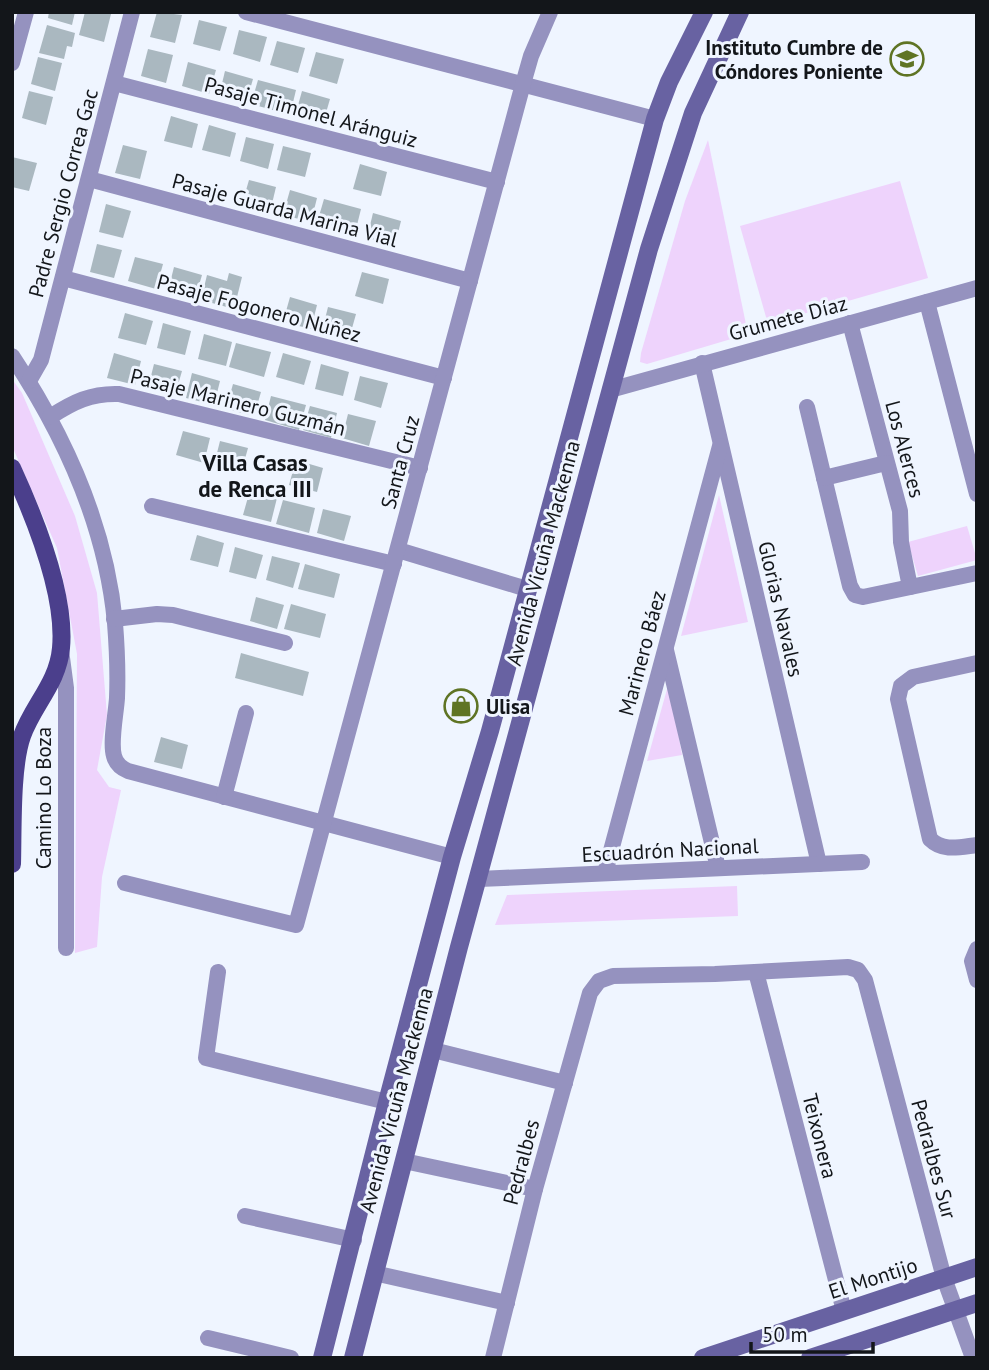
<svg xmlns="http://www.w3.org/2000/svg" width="989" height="1370" font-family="'PT Sans',sans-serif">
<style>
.green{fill:#eed3fc}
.building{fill:#aab8c0}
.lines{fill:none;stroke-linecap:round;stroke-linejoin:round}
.street{stroke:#9592bf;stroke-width:16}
.secondary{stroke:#6862a2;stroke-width:18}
.primary{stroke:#4b3f8c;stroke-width:18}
.labels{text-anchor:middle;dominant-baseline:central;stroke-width:6;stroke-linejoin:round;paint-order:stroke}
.poi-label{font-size:21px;font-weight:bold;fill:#13161a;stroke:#eff5ff;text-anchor:end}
.street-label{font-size:21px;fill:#13161a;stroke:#eff5ff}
.neighbourhood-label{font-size:23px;font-weight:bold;fill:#13161a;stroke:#eff5ff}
</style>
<rect width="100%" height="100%" fill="#eff5ff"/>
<!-- green -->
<g class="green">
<polygon points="708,140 748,334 647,364 640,362 641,353 685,201"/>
<polygon points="900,181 928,278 768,324 740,226"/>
<polygon points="12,379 22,393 75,516 97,593 107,715 97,770 109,787 121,790 102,877 97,947 75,953 77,654 57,548 12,446"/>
<polygon points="719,495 748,622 681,636"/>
<polygon points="967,526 977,560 918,576 908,542"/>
<polygon points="669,682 682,755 647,761"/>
<polygon points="737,886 738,916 495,925 507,895"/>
</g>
<!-- building -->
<g class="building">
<polygon points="49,12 75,12 72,25 48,18"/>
<polygon points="85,12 111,14 104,42 79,35"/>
<polygon points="157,12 182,15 175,43 150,37"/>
<polygon points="199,20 227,27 220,51 193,44"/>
<polygon points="47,25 75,33 72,47 67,46 64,59 39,53"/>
<polygon points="239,30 267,37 260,62 233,54"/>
<polygon points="277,41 305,48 298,73 270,65"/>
<polygon points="148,49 173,55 166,83 141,76"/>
<polygon points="316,52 344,59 337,84 309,76"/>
<polygon points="38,57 62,63 55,91 31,84"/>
<polygon points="188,62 216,70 209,94 182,86"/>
<polygon points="225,71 253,79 246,103 219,96"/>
<polygon points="258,80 296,90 290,115 251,104"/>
<polygon points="29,91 53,97 46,125 22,118"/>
<polygon points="302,91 330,99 323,123 295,116"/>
<polygon points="171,116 198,124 192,148 164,141"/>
<polygon points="209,125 236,133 230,157 202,150"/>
<polygon points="246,137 274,144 268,169 240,161"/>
<polygon points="123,145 147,151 140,179 115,173"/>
<polygon points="283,146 311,153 305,177 277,170"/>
<polygon points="12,157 37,163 29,191 12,187"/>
<polygon points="360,164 387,172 381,196 353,189"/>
<polygon points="249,180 276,187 270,212 242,204"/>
<polygon points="290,190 317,198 311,222 283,215"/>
<polygon points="324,199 361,209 355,233 317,223"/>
<polygon points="106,204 131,211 123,238 99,232"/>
<polygon points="373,213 401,221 395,245 367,238"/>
<polygon points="97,244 122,250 114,278 90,272"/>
<polygon points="135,257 163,264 156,289 128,281"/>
<polygon points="174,267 202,275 195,299 168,291"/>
<polygon points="362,272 389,279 383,304 355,296"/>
<polygon points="229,273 242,277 234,309 201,300 207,275 227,281"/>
<polygon points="290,297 317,305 311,329 283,322"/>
<polygon points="328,307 356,314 349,339 322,331"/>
<polygon points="125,313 153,321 146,345 118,338"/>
<polygon points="163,323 191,331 185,355 157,348"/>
<polygon points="204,334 232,342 226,366 198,359"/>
<polygon points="236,343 271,352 264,377 229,367"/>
<polygon points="114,353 141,361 135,385 107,378"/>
<polygon points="283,353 311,361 304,385 276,377"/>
<polygon points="154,364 182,371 175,395 148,388"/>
<polygon points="321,364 349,372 343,396 315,389"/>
<polygon points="192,373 220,381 214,405 186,398"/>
<polygon points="360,376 388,383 381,408 354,400"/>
<polygon points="233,384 261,392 254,416 226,409"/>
<polygon points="271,396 306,405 299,430 265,420"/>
<polygon points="310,406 337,413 331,438 303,430"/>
<polygon points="348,414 376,421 369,446 342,438"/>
<polygon points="183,431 210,438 204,463 176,455"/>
<polygon points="220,441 248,448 241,473 214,465"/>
<polygon points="296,460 323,468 317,492 289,485"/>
<polygon points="250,490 277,498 271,522 243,515"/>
<polygon points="283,500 315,508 309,533 276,524"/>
<polygon points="323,509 351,516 344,541 317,533"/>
<polygon points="197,535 224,543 218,567 190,560"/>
<polygon points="235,547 263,555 256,579 229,572"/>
<polygon points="272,556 300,563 293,588 266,580"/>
<polygon points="305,564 340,574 334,598 298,589"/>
<polygon points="256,597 284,605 277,629 250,621"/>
<polygon points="291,604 326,614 320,638 284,629"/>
<polygon points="241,653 309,672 303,696 235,678"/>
<polygon points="459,691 471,694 464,721 452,718"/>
<polygon points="161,737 188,745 182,769 154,762"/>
</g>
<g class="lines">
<!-- street -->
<g class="street">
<polyline points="246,12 655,119"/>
<polyline points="12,63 26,12"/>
<polyline points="114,83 497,182"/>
<polyline points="89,179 470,281"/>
<polyline points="63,278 444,378"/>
<polyline points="927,302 977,494"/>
<polyline points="850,323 900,511 901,542 910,587"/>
<path d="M 12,356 C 65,436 106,526 115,623 C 117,648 118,673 117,698 C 116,714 110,742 114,756 C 116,764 121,768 128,771 L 452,857"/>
<polyline points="702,363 819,864"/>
<polyline points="29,381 41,360 132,12"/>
<polyline points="610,390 977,288"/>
<polyline points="807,407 850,586 855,595 863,597 977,573"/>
<path d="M 50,417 C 73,402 91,393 119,394 L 420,468"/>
<polyline points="824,478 886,463"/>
<polyline points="152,506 394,564"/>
<polyline points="398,550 527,589"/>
<polyline points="114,619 157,614 173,615 285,643"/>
<polyline points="61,650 66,688 66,948"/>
<polyline points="666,650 718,868"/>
<path d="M 977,663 L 913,677 L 901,686 L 898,699 L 930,839 C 943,852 960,847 977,845"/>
<polyline points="224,797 246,713"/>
<polyline points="605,873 720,446"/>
<polyline points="479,879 862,862"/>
<polyline points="125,883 296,925 523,84 531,56 550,12"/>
<polyline points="977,949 972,961 977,980"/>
<polyline points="218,972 206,1058 387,1102"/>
<polyline points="756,972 844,1311"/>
<polyline points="433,1050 565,1083"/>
<polyline points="404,1161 535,1189"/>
<polyline points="245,1216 354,1240"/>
<polyline points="374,1273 507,1303"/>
<polyline points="208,1338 291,1358"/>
<polyline points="493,1358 535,1189 590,993 599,981 613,976 715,974 848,967 858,970 865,980 944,1278 973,1358"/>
</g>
<!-- secondary -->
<g class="secondary">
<polyline points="322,1358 387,1102 452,857 490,731 655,119 669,82 704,12"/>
<polyline points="353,1358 459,947 649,249 693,113 740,12"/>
<polyline points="703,1358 977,1267"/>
<polyline points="810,1358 977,1303"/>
</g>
<!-- primary -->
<path class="primary" d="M 12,468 C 34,516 66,595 61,648 C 58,683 33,705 22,736 C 11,767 13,829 12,864"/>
</g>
<!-- icons -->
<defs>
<symbol id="school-ring" viewBox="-11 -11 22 22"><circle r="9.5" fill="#eff5ff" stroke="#5f7424" stroke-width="1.5"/><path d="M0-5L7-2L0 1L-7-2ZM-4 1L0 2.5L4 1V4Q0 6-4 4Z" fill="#5f7424"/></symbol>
<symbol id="shop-ring" viewBox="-11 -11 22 22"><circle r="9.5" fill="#eff5ff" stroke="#5f7424" stroke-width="1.5"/><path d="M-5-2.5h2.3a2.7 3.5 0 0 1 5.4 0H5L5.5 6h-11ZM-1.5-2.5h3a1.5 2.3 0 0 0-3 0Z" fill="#5f7424"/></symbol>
</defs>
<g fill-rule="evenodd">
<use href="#school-ring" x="888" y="40" width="38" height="38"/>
<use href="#shop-ring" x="442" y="687" width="38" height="38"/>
</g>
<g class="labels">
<!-- poi labels -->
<g class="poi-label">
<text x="883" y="47">Instituto Cumbre de<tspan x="883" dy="24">Cóndores Poniente</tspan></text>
<text x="486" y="706" text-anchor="start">Ulisa</text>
</g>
<!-- street labels -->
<g class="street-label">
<text transform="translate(311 112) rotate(15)">Pasaje Timonel Aránguiz</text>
<text transform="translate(63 193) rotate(-75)">Padre Sergio Correa Gac</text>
<text transform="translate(285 210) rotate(15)">Pasaje Guarda Marina Vial</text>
<text transform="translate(259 308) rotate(15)">Pasaje Fogonero Núñez</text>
<text transform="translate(788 318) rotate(-15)">Grumete Díaz</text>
<text transform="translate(238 402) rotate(14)">Pasaje Marinero Guzmán</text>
<text transform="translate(905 449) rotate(75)">Los Alerces</text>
<text transform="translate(400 462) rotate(-75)">Santa Cruz</text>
<text transform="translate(543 553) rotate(-75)">Avenida Vicuña Mackenna</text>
<text transform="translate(781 609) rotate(77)">Glorias Navales</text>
<text transform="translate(642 653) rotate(-75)">Marinero Báez</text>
<text transform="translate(43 798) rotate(-90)">Camino Lo Boza</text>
<text transform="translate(670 850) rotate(-3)">Escuadrón Nacional</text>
<text transform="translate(396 1100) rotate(-75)">Avenida Vicuña Mackenna</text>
<text transform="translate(820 1136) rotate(76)">Teixonera</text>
<text transform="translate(934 1159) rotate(75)">Pedralbes Sur</text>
<text transform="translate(521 1162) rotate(-75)">Pedralbes</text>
<text transform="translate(873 1278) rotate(-18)">El Montijo</text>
</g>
<!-- neighbourhood labels -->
<g class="neighbourhood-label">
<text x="255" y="462">Villa Casas<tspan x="255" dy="26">de Renca III</tspan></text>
</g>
</g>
<!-- border -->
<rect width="989" height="1370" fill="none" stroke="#13161a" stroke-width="28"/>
<!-- scale -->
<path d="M751 1342v10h122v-10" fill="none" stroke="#13161a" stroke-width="3.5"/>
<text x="762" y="1342" font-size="21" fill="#13161a" stroke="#eff5ff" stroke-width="5" paint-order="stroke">50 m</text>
</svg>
